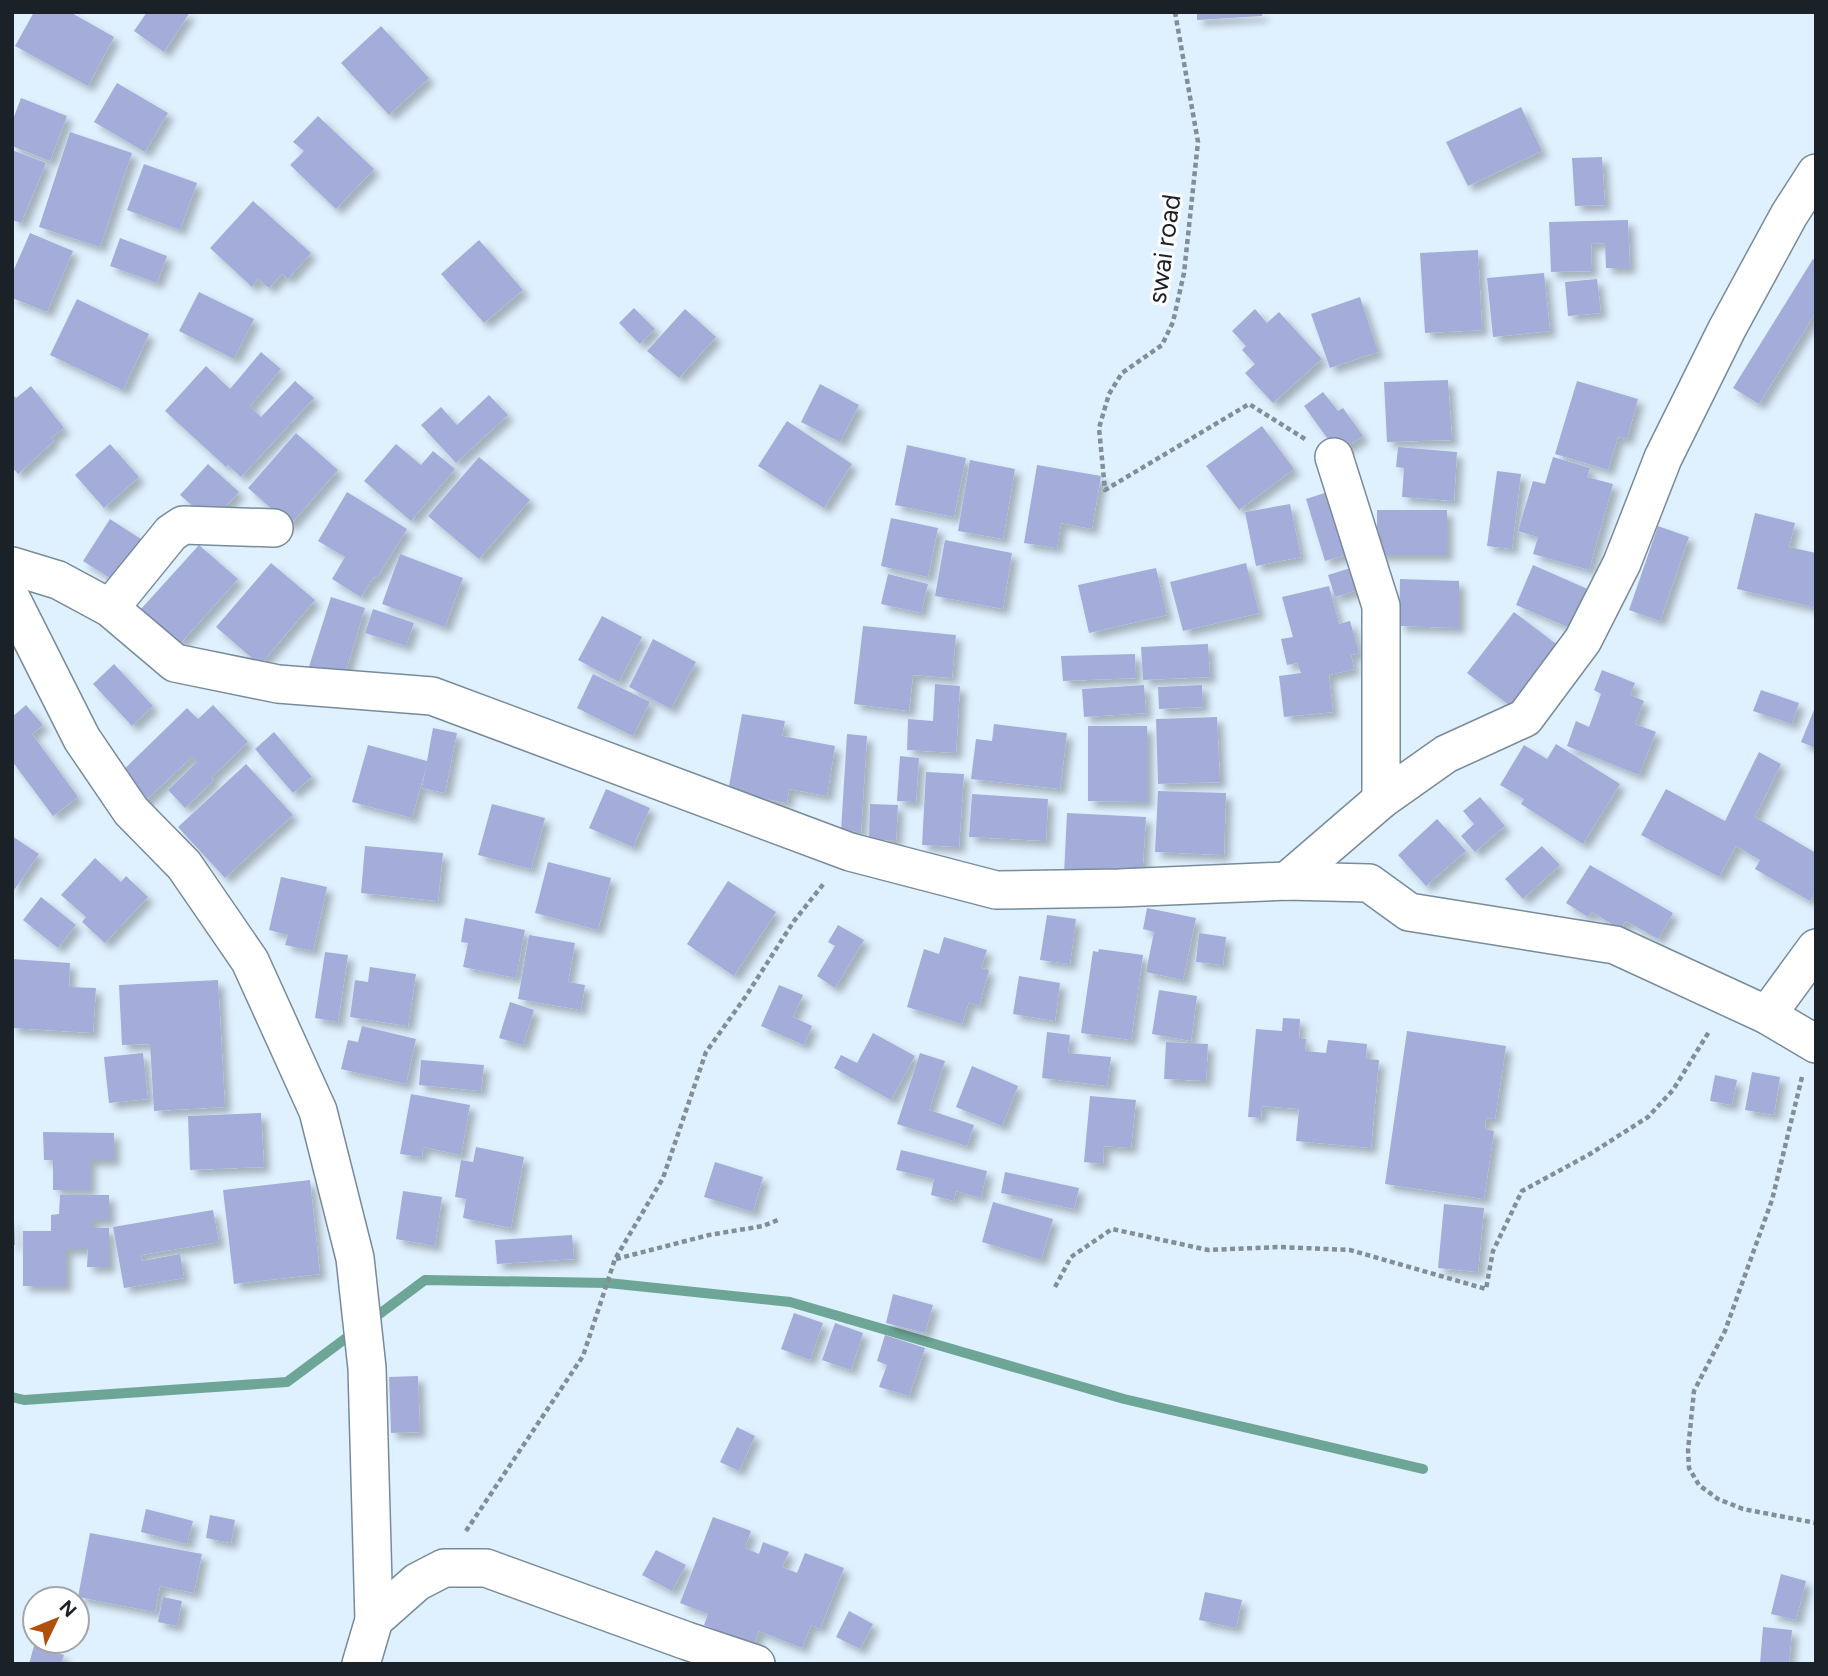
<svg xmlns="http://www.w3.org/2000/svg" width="1828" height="1676" font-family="Figtree,sans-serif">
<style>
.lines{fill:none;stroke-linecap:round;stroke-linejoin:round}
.stream{stroke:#6da697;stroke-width:10}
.building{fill:#a4add9;filter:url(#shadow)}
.minor-casing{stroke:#788b9a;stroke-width:40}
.path{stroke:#828e98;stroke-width:4.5;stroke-dasharray:5 3.5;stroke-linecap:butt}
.minor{stroke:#fff;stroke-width:37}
.labels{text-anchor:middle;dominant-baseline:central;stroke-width:6;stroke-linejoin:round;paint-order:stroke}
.street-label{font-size:26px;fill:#1a2127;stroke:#fff}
</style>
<defs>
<filter id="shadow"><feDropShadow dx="6" dy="6" stdDeviation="3.5" flood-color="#0004"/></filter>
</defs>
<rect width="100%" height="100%" fill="#dff0fe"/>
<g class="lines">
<!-- stream -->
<g class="stream">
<polyline points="370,1321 425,1280 608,1283 790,1302 1124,1399 1423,1469"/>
<polyline points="12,1397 24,1400 287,1382 357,1330"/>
</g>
</g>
<!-- building -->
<g class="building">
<polygon points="34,12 70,12 114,37 88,86 15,46"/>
<polygon points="147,12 190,12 164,52 134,31"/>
<polygon points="1197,12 1262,12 1262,16 1197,20"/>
<polygon points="381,26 429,78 389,115 341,63"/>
<polygon points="117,83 168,113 145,152 94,122"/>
<polygon points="21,98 67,116 50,161 12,146 12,122"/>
<polygon points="1521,107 1542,151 1468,186 1446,142"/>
<polygon points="318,116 374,169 336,209 290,165 304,151 293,142"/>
<polygon points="70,132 132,153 100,247 39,227"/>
<polygon points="12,150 46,163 21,223 12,220"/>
<polygon points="1602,157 1605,205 1575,206 1572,158"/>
<polygon points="144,164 197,183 180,230 127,210"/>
<polygon points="253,201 311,253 288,279 282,274 269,288 258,279 252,287 210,248"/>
<polygon points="1628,220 1630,268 1606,268 1605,243 1591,244 1592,271 1551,272 1549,222"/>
<polygon points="30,233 73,251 47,312 12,298 12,274"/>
<polygon points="120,238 167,256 157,283 110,266"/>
<polygon points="479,240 523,290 484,323 441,274"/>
<polygon points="1478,250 1482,330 1425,333 1420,253"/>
<polygon points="1813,259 1816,260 1816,312 1759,404 1733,388"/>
<polygon points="1544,273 1550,331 1493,337 1487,278"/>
<polygon points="1597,279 1601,313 1568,316 1565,282"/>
<polygon points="199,292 254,319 234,359 179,331"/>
<polygon points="1360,297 1378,352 1330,368 1311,314"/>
<polygon points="77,299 149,334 123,390 50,355"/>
<polygon points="634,308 655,329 640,344 619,323"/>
<polygon points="685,309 716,337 679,378 647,351"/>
<polygon points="1255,309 1267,323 1279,312 1322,359 1273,403 1245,373 1255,364 1242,350 1246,346 1232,331"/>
<polygon points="261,352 281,369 250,406 261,417 295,381 314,398 241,477 228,465 226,467 165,411 206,366 230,389"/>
<polygon points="1448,380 1452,440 1387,442 1384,382"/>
<polygon points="1577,381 1638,399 1627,439 1618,437 1608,470 1555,454"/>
<polygon points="820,384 859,405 840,442 801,422"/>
<polygon points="31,386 64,428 51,438 54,441 18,474 12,467 12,394 16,398"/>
<polygon points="1323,392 1338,411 1343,408 1363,436 1338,453 1304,406"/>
<polygon points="489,395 508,415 456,463 421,425 441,407 457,425"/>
<polygon points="787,421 852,464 824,508 758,466"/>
<polygon points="1262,426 1294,469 1239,510 1206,466"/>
<polygon points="296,433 338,470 290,525 248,488"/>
<polygon points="110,444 139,477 104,508 75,475"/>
<polygon points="396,444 421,465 433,451 455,469 411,521 364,481"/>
<polygon points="907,445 966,458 954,517 895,505"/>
<polygon points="1398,447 1457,452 1454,501 1402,497 1404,468 1396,467"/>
<polygon points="479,457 530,500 479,559 428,516"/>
<polygon points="1553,457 1590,468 1587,477 1613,484 1589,570 1533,554 1538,537 1518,531 1533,481 1545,484"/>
<polygon points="970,460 1015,469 1003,539 958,531"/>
<polygon points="208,464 239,492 211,522 180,495"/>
<polygon points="1037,465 1101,476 1092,529 1061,523 1057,548 1024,543"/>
<polygon points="1497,471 1521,474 1512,549 1487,546"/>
<polygon points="1337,489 1356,552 1325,561 1306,499"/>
<polygon points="347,492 407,529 377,578 374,577 361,597 332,579 345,557 318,541"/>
<polygon points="1290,504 1301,557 1256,566 1245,512"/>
<rect x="1377" y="510" width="70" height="45"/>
<polygon points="1755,513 1795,523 1789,547 1816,553 1816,608 1737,589"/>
<polygon points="891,518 938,528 928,577 881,566"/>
<polygon points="110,519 147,543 121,585 83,561"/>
<polygon points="1658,526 1689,537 1660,621 1629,610"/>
<polygon points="945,540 1012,553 1003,609 935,596"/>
<polygon points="199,545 238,579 180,644 141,609"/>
<polygon points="400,554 463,578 445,627 382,604"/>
<polygon points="271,563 315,600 260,665 216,627"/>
<polygon points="1246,563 1259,613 1183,631 1170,582"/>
<polygon points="1360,565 1367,587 1335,597 1328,575"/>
<polygon points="1533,565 1592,591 1575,630 1516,605"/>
<polygon points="1156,568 1167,615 1089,633 1078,585"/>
<polygon points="888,574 928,584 921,613 881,604"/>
<polygon points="1400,579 1459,581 1459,628 1399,626"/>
<polygon points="1329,586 1339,624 1350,621 1359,653 1351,655 1354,669 1329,675 1333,712 1284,717 1279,676 1301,673 1297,663 1287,665 1281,639 1293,637 1282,597"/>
<polygon points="331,597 365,608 342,684 307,673"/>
<polygon points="373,609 414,623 406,646 365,633"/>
<polygon points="1514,612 1564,650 1517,711 1467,673"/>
<polygon points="602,616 642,637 619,682 578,660"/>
<polygon points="863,626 956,635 952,678 913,675 909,711 854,704"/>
<polygon points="653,639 696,662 671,709 629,687"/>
<polygon points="1208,644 1210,677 1143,680 1141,647"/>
<polygon points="1135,654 1136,678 1063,681 1061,656"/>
<polygon points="114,664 153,706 132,726 93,684"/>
<polygon points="1602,670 1635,683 1630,695 1644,701 1635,724 1656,732 1639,775 1567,746 1576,721 1589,727 1601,694 1594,690"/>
<polygon points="593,674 650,702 633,736 577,708"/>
<polygon points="935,684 960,686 956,753 907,750 908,719 933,721"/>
<polygon points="1144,685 1146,713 1084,717 1082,689"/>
<polygon points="1202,685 1203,707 1159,709 1158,687"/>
<polygon points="1761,690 1799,703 1792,724 1753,711"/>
<polygon points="26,705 43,725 32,734 78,797 53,816 12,761 12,717"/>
<polygon points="213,705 248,742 211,778 214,780 185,808 168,790 197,762 192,757 140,806 114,779 187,708 198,719"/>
<polygon points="1816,705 1816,748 1801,742"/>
<polygon points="742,714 785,721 782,736 835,746 827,796 789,789 787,803 728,792"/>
<polygon points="1217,717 1220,782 1158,784 1156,719"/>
<polygon points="994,724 1067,733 1060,789 971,779 976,739 992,741"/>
<polygon points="1088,726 1147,726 1147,802 1088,801"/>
<polygon points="433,728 457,733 445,793 422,788 426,767 412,818 352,802 368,745 427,761"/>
<polygon points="274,732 312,777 293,793 255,749"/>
<polygon points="847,734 867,736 861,832 841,831"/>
<polygon points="1556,744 1620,784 1583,844 1521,804 1524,799 1500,785 1524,745 1547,759"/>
<polygon points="1759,752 1781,764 1755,817 1816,853 1816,891 1810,901 1755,869 1760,860 1736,846 1719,877 1641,835 1666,789 1725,821"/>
<polygon points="900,756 919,758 916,802 897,801"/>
<polygon points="246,764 293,815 225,878 178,827"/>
<polygon points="926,772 964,774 959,847 922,845"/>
<polygon points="606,789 650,808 633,847 589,828"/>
<polygon points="1158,791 1226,793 1224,855 1155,852"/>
<polygon points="972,794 1048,799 1046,841 969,837"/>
<polygon points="1480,797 1505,826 1475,852 1461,836 1474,824 1463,811"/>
<polygon points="492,804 545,818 531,869 478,855"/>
<polygon points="870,804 898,805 896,841 869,839"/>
<polygon points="1067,813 1146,817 1142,878 1064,874"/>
<polygon points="1437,819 1466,851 1426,886 1398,855"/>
<polygon points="12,836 39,854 12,893"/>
<polygon points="365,846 443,853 438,901 361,893"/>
<polygon points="1542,846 1560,865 1523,899 1505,879"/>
<polygon points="95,858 121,882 126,876 148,897 105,943 82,922 86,917 61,895"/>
<polygon points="548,862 611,878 598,930 535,913"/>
<polygon points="1590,865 1673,913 1658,939 1626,921 1620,929 1592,912 1588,917 1566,903"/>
<polygon points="281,877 327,887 313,951 285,945 288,935 269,930"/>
<polygon points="728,881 776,912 734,976 687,944"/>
<polygon points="41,897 76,925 58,948 23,920"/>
<polygon points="1147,908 1196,918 1183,980 1146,972 1154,932 1143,929"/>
<polygon points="1047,915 1076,919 1070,964 1040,960"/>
<polygon points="465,918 525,930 516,978 463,967 468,943 461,942"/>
<polygon points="838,925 864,940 835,988 817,976 835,946 828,942"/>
<polygon points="1199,933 1226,937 1223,965 1196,962"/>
<polygon points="529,935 575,943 568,982 585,985 581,1010 518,999"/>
<polygon points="944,937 987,950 981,968 989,970 979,1006 969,1002 962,1024 907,1007 924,949 939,954"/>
<polygon points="1099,949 1143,955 1131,1040 1081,1033 1093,951 1098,952"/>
<polygon points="325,952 348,955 338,1022 315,1018"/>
<polygon points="12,959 70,963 69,987 96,988 93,1033 12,1028"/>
<polygon points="370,967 416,974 408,1026 350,1017 355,980 368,982"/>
<polygon points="1019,976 1060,983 1055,1021 1013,1014"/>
<polygon points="218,980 225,1107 154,1111 150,1044 122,1045 119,985"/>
<polygon points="779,985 803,995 793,1017 812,1026 804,1045 761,1026"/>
<polygon points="1159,990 1197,996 1191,1041 1152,1034"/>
<polygon points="510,1002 534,1010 523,1045 499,1038"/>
<polygon points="1283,1018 1300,1019 1299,1038 1306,1039 1305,1051 1326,1053 1328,1040 1367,1044 1366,1059 1379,1060 1371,1148 1296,1141 1299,1109 1262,1106 1261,1118 1248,1117 1256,1029 1282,1031"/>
<polygon points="362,1026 416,1039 406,1084 341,1069 348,1040 358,1042"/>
<polygon points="1407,1031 1506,1046 1495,1119 1486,1118 1485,1129 1494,1131 1484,1199 1385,1184"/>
<polygon points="1047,1032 1070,1035 1068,1053 1111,1057 1107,1086 1042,1078"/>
<polygon points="873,1033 915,1056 891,1100 834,1068 841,1055 857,1063"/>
<polygon points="1166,1042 1208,1044 1206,1081 1164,1079"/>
<polygon points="143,1053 148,1099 109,1103 104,1057"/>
<polygon points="920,1053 945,1061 929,1110 974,1125 967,1146 897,1124"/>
<polygon points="421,1060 484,1065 481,1091 419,1085"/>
<polygon points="972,1066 1018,1086 1002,1126 956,1107"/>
<polygon points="1752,1072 1780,1077 1774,1115 1745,1110"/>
<polygon points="1715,1075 1737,1080 1732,1105 1710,1101"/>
<polygon points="411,1094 470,1105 461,1155 423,1147 422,1157 400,1154"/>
<polygon points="1090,1096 1136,1100 1131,1148 1104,1146 1103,1164 1084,1162"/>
<polygon points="261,1113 264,1167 190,1170 188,1116"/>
<polygon points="43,1132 114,1133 114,1160 90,1160 90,1190 53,1190 53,1160 44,1160"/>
<polygon points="476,1147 524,1157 511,1228 463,1218 466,1199 455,1197 461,1160 473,1162"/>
<polygon points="901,1150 987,1171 981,1198 956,1191 954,1201 931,1195 934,1179 896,1170"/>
<polygon points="715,1162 763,1177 753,1212 704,1197"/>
<polygon points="1005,1172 1079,1188 1074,1209 1001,1193"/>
<polygon points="310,1180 320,1274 234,1284 223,1190"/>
<polygon points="403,1191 442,1197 435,1246 396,1239"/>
<polygon points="60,1195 109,1195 109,1220 92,1220 92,1228 109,1228 109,1267 87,1267 88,1249 66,1249 66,1286 23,1286 23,1231 51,1231 51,1215 59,1214"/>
<polygon points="993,1202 1053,1219 1041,1260 982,1242"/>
<polygon points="1444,1204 1484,1208 1478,1272 1438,1268"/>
<polygon points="213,1210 219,1242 141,1255 142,1261 180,1254 184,1278 124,1288 113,1227"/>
<polygon points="12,1220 14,1220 15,1245 12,1245"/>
<polygon points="572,1235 574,1259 497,1264 495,1240"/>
<polygon points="893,1294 933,1305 925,1333 886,1323"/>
<polygon points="794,1313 823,1323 810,1360 781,1349"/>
<polygon points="835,1323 863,1333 851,1370 822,1360"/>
<polygon points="885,1335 925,1348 909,1396 879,1387 887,1365 877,1361"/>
<polygon points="418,1376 420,1432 391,1433 389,1377"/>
<polygon points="737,1427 755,1436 739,1471 720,1462"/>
<polygon points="146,1509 193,1521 187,1544 141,1532"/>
<polygon points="210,1515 235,1520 231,1543 206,1538"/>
<polygon points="713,1517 751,1531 745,1548 759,1554 763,1542 789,1552 782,1567 797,1573 805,1553 844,1568 820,1629 811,1625 802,1648 759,1631 754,1645 704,1625 708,1614 680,1603"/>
<polygon points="90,1533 202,1554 194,1593 160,1586 155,1612 78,1597"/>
<polygon points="656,1550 686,1565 672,1591 642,1575"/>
<polygon points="1781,1574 1806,1581 1796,1620 1771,1614"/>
<polygon points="1205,1592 1242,1600 1236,1628 1199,1620"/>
<polygon points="163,1597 182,1601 177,1626 158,1622"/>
<polygon points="849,1611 873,1624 860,1649 836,1637"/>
<polygon points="1763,1627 1792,1630 1789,1664 1760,1664"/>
<polygon points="34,1646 64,1655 61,1664 29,1664"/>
</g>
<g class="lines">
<defs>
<g id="minor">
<polyline points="1334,457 1381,606 1381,800"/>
<polyline points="12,566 58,580 110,608 175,663 278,684 432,696 850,852 996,890 1119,888 1287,881 1369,883 1409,912 1615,945 1767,1015 1816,1044"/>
<polyline points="12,600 82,739 131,811 184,865 250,961 318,1111 355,1258 367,1368 374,1620 361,1664"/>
<polyline points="110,608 171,533 183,525 274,528"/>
<polyline points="1287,881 1381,800 1446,754 1525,718 1583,640 1622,563 1663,458 1727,329 1789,215 1816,173"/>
<polyline points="1767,1015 1816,948"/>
<polyline points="374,1620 417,1582 444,1568 486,1568 687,1641 756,1664"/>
</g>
</defs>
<!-- minor casing -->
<use href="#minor" class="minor-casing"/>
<!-- path -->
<g class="path">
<polyline points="1175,12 1198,142 1184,273 1173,322 1162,345 1122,373 1109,394 1099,428 1105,490 1249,404 1305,439"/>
<polyline points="1802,1077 1772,1200 1725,1331 1694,1391 1688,1450 1689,1468 1699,1485 1718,1499 1743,1509 1816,1523"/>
<polyline points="616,1259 709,1235 763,1226 778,1220"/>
<polyline points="1055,1287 1071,1257 1112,1229 1208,1250 1279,1247 1350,1250 1486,1289 1493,1251 1522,1191 1590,1154 1648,1117 1673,1090 1710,1030"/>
<polyline points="466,1531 583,1356 615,1259 663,1178 706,1052 746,996 794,921 825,882"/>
</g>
<!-- minor -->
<use href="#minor" class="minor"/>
</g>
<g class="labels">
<!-- street labels -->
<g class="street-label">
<text transform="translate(1164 249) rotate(-82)">swai road</text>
</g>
</g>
<!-- border -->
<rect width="1828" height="1676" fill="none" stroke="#1a2127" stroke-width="28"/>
<!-- north arrow -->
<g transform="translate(56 1620) rotate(47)"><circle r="33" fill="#ffffff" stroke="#a3a6a9" stroke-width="2"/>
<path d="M0-5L12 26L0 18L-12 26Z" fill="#af4f09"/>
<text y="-10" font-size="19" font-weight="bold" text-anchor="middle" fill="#1a2127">N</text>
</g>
</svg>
